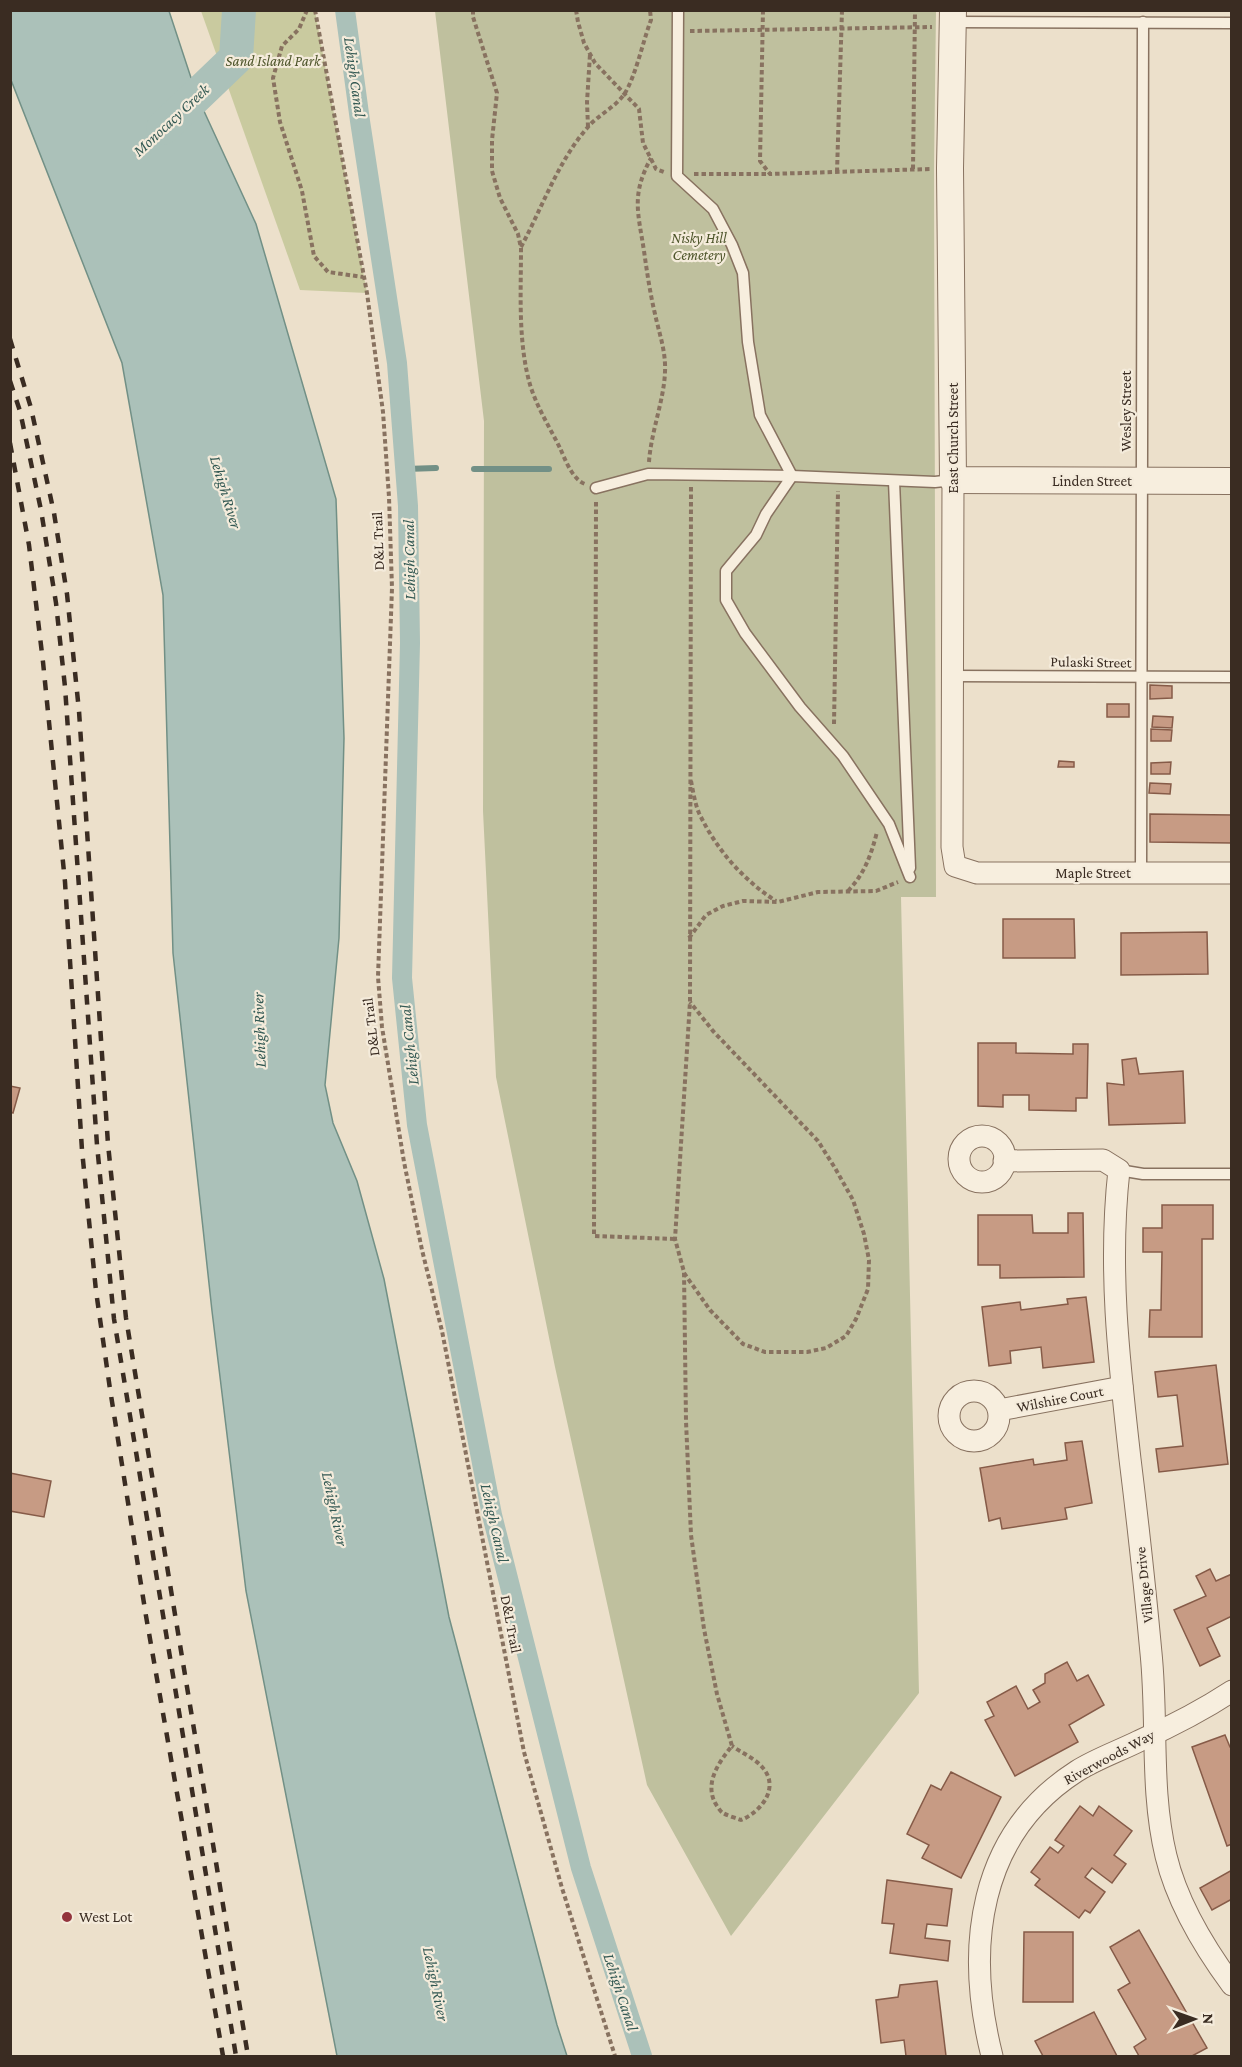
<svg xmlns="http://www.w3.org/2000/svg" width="1242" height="2067" font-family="'Crimson Pro',serif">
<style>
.green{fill:#c9ca9f}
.cemetery{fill:#bfc09e}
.water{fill:#abc1b9;stroke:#729086;stroke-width:1.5}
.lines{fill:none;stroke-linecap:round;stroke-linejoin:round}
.stream{stroke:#729086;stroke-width:6}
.canal{stroke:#abc1b9;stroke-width:20}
.river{stroke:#abc1b9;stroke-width:34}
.building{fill:#c79b84;stroke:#865b48;stroke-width:1.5}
.service-casing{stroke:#887260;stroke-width:13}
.minor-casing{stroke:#887260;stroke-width:23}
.tertiary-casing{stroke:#887260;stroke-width:28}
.path{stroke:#887260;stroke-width:4;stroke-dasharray:4.5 3;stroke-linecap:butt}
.service{stroke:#f7eede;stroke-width:10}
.minor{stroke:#f7eede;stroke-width:21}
.tertiary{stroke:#f7eede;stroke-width:26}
.rail{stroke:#3a2c22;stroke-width:4.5;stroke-dasharray:10 10;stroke-linecap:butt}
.poi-dot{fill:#93343d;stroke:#f4ebdb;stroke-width:2}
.labels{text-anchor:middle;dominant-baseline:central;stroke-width:4.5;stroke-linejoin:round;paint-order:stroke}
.park-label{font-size:15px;font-style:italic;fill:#4e552b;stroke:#f4ebdb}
.street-label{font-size:15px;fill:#3a2c22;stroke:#f4ebdb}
.poi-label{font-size:15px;fill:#3a2c22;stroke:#f4ebdb;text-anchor:start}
.water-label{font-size:16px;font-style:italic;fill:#335953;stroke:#f4ebdb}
</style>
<rect width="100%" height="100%" fill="#ece0cb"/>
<!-- green -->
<polygon class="green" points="201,11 315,11 367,293 300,290"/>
<!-- cemetery -->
<polygon class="cemetery" points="435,11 936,11 934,169 936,897 901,897 919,1693 731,1936 647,1785 555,1367 496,1077 483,811 484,421"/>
<!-- water -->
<polygon class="water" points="10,11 169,11 197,96 256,224 336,499 344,738 339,938 325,1085 333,1123 357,1181 384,1279 449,1617 557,2025 567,2056 337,2056 246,1591 212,1311 173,953 163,595 122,363 11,80"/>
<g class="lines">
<!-- stream -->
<g class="stream">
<polyline points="406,469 436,468"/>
<polyline points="474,469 549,469"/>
</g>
<!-- canal -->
<polyline class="canal" points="345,10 360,121 397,363 408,506 410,643 402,978 417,1125 492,1515 581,1868 642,2056"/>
<!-- river -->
<polyline class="river" points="163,128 236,58 239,10"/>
</g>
<!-- building -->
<g class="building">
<polygon points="1150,685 1172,686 1172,698 1150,699"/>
<rect x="1107" y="704" width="22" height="13"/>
<polygon points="1153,716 1173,717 1172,728 1152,727"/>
<polygon points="1151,729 1172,730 1171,741 1151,741"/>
<polygon points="1059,761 1074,762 1074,767 1058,767"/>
<polygon points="1171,762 1170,774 1151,774 1151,763"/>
<polygon points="1150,783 1171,784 1170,794 1149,793"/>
<polygon points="1150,814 1232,815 1232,843 1150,842"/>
<polygon points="1003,919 1074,919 1075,958 1003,958"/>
<polygon points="1207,932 1208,974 1121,975 1121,933"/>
<polygon points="978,1043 1016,1043 1016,1053 1073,1054 1073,1044 1088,1044 1087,1098 1076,1098 1076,1111 1029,1110 1029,1095 1003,1095 1003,1107 978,1106"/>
<polygon points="1136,1058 1139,1074 1183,1071 1185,1123 1109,1125 1107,1083 1124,1085 1122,1060"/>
<polygon points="10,1086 20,1088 13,1113 10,1112"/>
<polygon points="1162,1205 1213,1205 1213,1239 1202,1239 1202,1337 1149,1337 1150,1310 1161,1310 1162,1252 1143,1252 1143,1228 1162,1228"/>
<polygon points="1068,1213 1083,1213 1084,1277 1000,1278 1000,1265 978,1265 978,1215 1032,1215 1033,1233 1068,1233"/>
<polygon points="1086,1297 1094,1362 1043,1368 1041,1347 1010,1351 1011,1363 989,1366 982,1307 1020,1302 1021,1310 1068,1304 1067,1299"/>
<polygon points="1216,1365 1228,1464 1159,1472 1156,1449 1183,1446 1177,1395 1158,1397 1155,1372"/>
<polygon points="1082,1441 1092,1503 1065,1508 1067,1519 1002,1529 1000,1518 989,1521 980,1468 1033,1459 1034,1465 1067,1460 1065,1443"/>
<polygon points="10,1473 51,1481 44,1517 10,1511"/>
<polygon points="1210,1569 1216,1581 1232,1574 1232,1616 1207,1628 1220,1656 1200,1666 1174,1610 1206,1596 1196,1576"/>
<polygon points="1067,1662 1077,1681 1088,1675 1104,1705 1069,1725 1078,1742 1015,1776 985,1720 994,1716 987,1702 1016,1686 1028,1709 1040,1702 1033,1690 1045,1683 1045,1674"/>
<polygon points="1225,1735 1230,1747 1232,1747 1232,1844 1227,1846 1192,1747"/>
<polygon points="951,1772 1001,1797 961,1878 922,1858 929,1845 907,1834 931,1785 941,1790"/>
<polygon points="1080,1806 1093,1816 1099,1806 1132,1831 1114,1855 1126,1864 1112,1883 1092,1868 1085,1877 1105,1892 1090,1913 1085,1910 1079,1918 1035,1885 1040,1879 1031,1872 1050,1847 1058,1853 1064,1846 1055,1840"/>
<polygon points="1232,1870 1232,1899 1212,1910 1200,1888"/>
<polygon points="887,1880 952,1889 947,1926 927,1924 925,1938 950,1941 948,1961 890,1953 894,1924 882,1923"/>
<polygon points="1139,1930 1207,2048 1192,2056 1139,2056 1134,2047 1146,2039 1118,1990 1130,1983 1110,1947"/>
<polygon points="1024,1932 1073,1932 1073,2002 1023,2002"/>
<polygon points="937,1981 946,2056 906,2056 904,2040 881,2043 876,2000 898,1997 900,1985"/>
<polygon points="1094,2012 1117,2056 1043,2056 1035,2041"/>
</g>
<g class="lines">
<defs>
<g id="service">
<polyline points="678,10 677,176 713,209 732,245 743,273 748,342 760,415 792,476 766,514 756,535 726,571 726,600 745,633 800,707 843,756 889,824 910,877"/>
<polyline points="953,22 1232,23"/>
<polyline points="894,481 910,868"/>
<polyline points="596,488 648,474 792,476 935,482 953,480"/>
<polyline points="951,676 1232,677"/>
<polyline points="1141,873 1143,22"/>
<polyline points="1119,1170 1143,1174 1232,1174"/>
</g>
<g id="minor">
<polyline points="953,480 952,847 955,866 977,873 1232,873"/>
<circle cx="982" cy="1159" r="23"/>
<path d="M 1004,1161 L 1103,1160 L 1119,1170 C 1108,1268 1119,1362 1130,1459 C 1138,1524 1145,1588 1151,1653 C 1158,1721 1150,1790 1166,1856 C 1177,1902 1204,1947 1232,1985"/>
<circle cx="974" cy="1416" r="25"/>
<polyline points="999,1410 1122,1387"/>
<path d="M 992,2056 C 965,1949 977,1835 1077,1771 C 1096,1759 1119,1751 1139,1741 C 1170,1727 1203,1710 1232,1691"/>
</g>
<polyline id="tertiary" points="953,10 950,168 953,480 1232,481"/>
</defs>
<!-- service casing -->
<use href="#service" class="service-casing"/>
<!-- minor casing -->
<use href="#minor" class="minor-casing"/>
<!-- tertiary casing -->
<use href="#tertiary" class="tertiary-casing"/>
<!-- path -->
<g class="path">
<polyline points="307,10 299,29 282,46 273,78 280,122 302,191 314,256 328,272 363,277"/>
<polyline points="315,10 367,293 383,412 389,497 392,588 378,977 382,1027 404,1162 422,1250 442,1331 524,1752 562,1888 615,2056"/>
<path d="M 473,10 L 473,17 L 497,93 L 492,140 L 492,171 L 500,198 L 518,234 L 521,248 C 521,292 518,339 529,381 C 535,404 549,426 560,448 C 565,459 572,479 585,484"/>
<polyline points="576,10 578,22 584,43 595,63 639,109 643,143 656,169 664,172"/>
<polyline points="763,10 760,161 770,174 930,169"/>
<polyline points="690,31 932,27"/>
<polyline points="588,127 587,102 590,54"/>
<polyline points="913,169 915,10"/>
<polyline points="837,172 842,10"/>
<polyline points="694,174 770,174"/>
<path d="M 521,247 C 542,208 558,161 588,127 C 598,115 616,107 625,93 C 636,75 643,41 651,20 L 650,10"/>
<path d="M 649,462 C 651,432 664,400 665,372 C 666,351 659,333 655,314 C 650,293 647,272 644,251 C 638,212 631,195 651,158"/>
<path d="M 691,487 L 690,1002 L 675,1239 L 684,1272 L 686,1421 L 691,1535 L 704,1629 L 717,1694 L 732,1746 C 718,1763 703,1785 717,1806 C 719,1809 721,1812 723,1813 C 728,1816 736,1818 741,1820 C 761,1812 780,1788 763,1768 C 756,1759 742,1753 732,1746"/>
<polyline points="596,502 594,1236 675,1239"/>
<polyline points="834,724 838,491"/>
<path d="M 691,781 C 693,791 695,804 699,813 C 716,849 743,880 776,901"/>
<path d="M 848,891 C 865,873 871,855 877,832"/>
<polyline points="689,938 706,915 723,906 743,901 778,902 818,892 876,891 898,882"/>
<polyline points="684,1273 710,1310 743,1344 765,1352 807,1352 826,1348 846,1336 856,1319 868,1289 869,1260 864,1234 853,1200 835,1168 818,1141 713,1031 690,1002"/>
</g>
<!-- service -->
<use href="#service" class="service"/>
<!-- minor -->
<use href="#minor" class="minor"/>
<!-- tertiary -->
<use href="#tertiary" class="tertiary"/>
<!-- rail -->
<g class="rail">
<polyline points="10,339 31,408 54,513 67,594 79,711 108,1144 126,1318 248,2056"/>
<polyline points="10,381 20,411 41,510 56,603 65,687 97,1145 114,1319 236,2056"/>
<polyline points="10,443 29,545 43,662 65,882 82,1150 96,1291 110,1389 146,1616 223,2056"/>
</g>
</g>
<!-- markers -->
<circle class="poi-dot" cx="67" cy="1917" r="6"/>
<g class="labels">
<!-- park labels -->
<g class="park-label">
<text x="273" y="61">Sand Island Park</text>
<text x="699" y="238">Nisky Hill<tspan x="699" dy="17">Cemetery</tspan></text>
</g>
<!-- street labels -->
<g class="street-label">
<text transform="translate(1126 411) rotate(-90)">Wesley Street</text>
<text transform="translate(953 438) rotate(-90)">East Church Street</text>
<text x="1092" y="481">Linden Street</text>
<text transform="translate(378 541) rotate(-92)">D&amp;L Trail</text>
<text transform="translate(1091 662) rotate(1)">Pulaski Street</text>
<text x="1093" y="873">Maple Street</text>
<text transform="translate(371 1027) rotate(-97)">D&amp;L Trail</text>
<text transform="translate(1060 1399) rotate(-11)">Wilshire Court</text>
<text transform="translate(1144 1585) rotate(-96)">Village Drive</text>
<text transform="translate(511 1624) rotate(79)">D&amp;L Trail</text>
<text transform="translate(1109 1757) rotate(-28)">Riverwoods Way</text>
</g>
<!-- poi labels -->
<g class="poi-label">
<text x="79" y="1917">West Lot</text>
</g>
<!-- water labels -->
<g class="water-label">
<text transform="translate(355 77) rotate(82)">Lehigh Canal</text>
<text transform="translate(171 120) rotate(-43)">Monocacy Creek</text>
<text transform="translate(226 492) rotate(73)">Lehigh River</text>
<text transform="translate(409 560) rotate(-91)">Lehigh Canal</text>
<text transform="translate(259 1030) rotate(-92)">Lehigh River</text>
<text transform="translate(409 1045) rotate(-96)">Lehigh Canal</text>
<text transform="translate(335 1509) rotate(78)">Lehigh River</text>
<text transform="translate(495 1523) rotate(77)">Lehigh Canal</text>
<text transform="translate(436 1984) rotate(78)">Lehigh River</text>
<text transform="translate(621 1992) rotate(72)">Lehigh Canal</text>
</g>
</g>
<!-- border -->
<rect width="1242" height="2067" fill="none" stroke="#3a2c22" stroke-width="24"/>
<!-- north arrow -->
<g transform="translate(1194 2019) rotate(89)" stroke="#f4ebdb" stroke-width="4.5" paint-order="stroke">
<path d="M0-4.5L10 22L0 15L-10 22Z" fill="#3a2c22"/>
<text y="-9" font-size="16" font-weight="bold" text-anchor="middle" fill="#3a2c22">N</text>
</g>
</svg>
